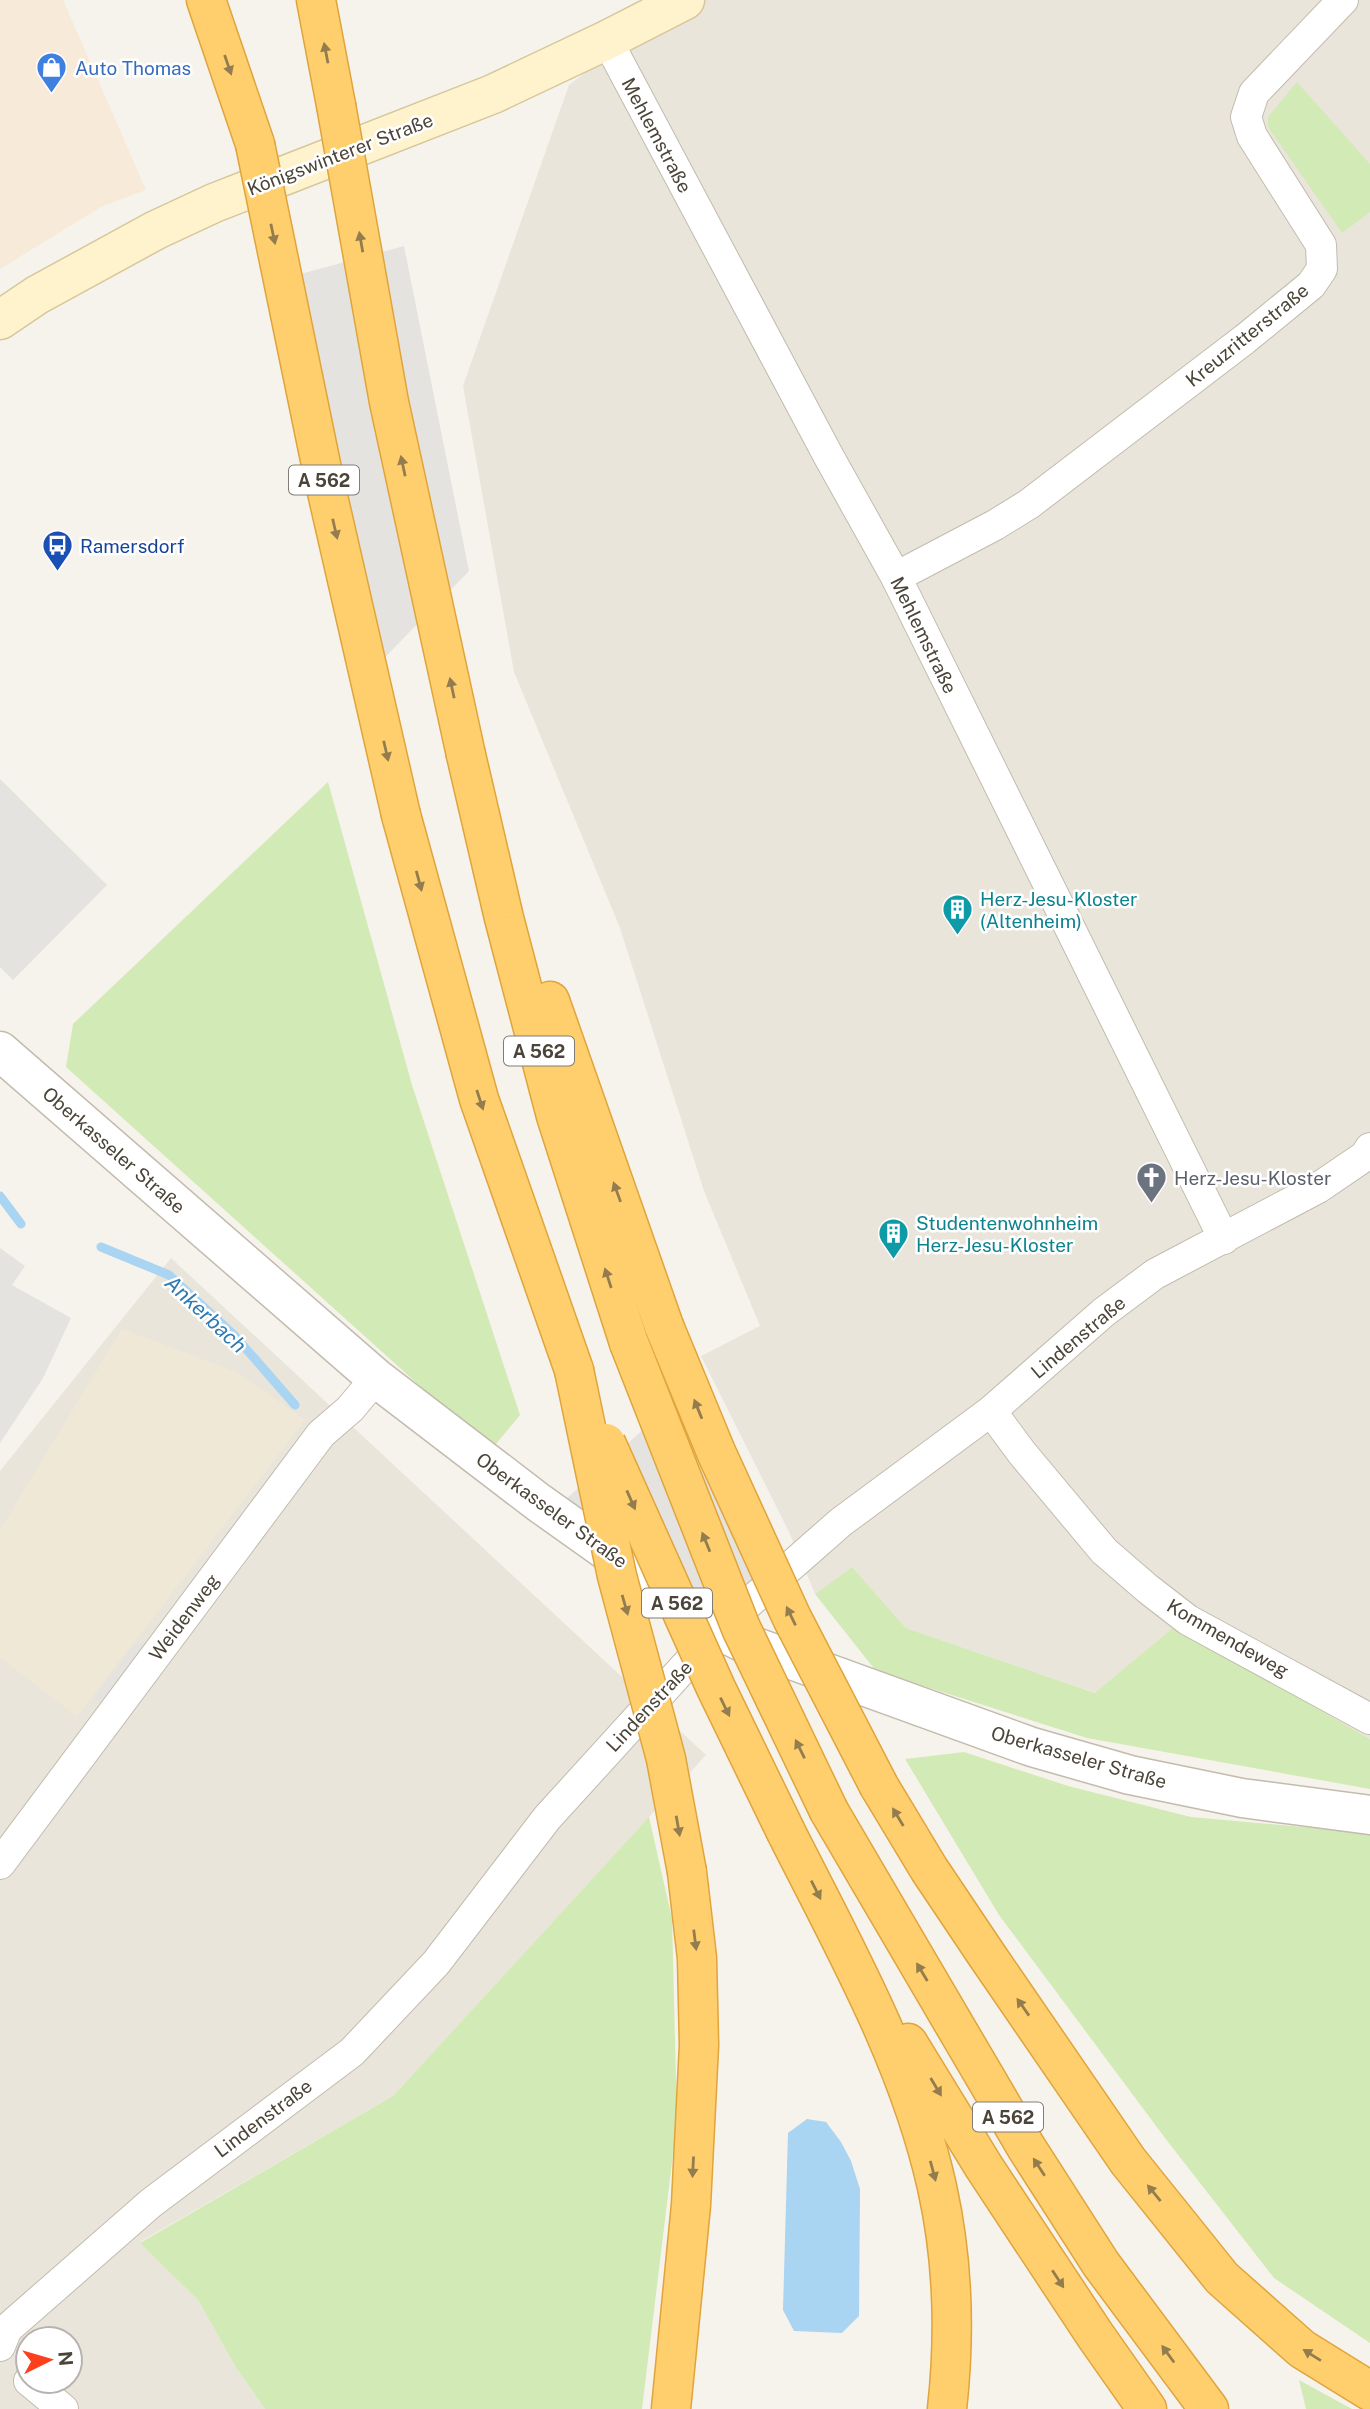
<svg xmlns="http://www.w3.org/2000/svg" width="1370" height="2409" font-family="'Public Sans',sans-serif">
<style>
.residential{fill:#eae5da;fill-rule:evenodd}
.commercial{fill:#f7ead8}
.education{fill:#efe8d6}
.green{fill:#d2eab5}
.parking{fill:#e5e3e0}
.water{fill:#a9d4f2}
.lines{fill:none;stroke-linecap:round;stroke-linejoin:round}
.stream{stroke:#a9d4f2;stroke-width:9}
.minor-casing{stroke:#c2bbae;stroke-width:32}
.tertiary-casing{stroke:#c2bbae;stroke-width:41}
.secondary-casing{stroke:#d6c79b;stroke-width:41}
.motorway-casing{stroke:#e0a43c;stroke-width:41}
.minor{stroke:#fff;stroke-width:30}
.tertiary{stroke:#fff;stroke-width:38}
.secondary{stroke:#fff3cd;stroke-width:38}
.motorway{stroke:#ffcf6e;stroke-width:38}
.motorway-bridge-casing{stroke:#e0a43c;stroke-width:41;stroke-linecap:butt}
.motorway-bridge{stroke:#ffcf6e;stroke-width:38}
.oneway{fill:#937c4e}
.labels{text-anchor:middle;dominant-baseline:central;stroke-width:5;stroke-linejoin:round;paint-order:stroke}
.shield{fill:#fff;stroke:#817c74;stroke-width:2}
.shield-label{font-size:18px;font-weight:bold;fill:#4b4439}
.shop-label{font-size:19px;fill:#366cbe;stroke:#fff;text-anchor:start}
.street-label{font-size:19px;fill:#4b4439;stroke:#fff}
.transit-label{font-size:19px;fill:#164399;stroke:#fff;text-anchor:start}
.culture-label{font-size:19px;fill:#0d838f;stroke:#fff;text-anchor:start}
.worship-label{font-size:19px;fill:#5b616d;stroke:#fff;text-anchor:start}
.water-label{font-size:21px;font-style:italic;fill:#2e7ab2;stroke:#fff}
</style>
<rect width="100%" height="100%" fill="#f6f3ec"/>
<!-- residential -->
<g class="residential">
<polygon points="691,0 1370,0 1370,1739 1175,1626 1096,1693 906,1628 852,1567 815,1594 789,1532 701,1356 760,1326 704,1191 620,928 514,672 463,386 569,85 627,41"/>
<path d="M 171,1258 L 706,1755 L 393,2096 L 140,2242 L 198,2300 L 235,2366 L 265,2409 L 0,2409 L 0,1471 ZM 28,2339 L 70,2339 L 70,2381 L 28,2381 Z"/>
</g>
<!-- commercial -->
<polygon class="commercial" points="0,0 63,0 146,190 101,207 0,269"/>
<!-- education -->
<polygon class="education" points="122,1329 236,1372 305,1420 77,1716 0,1658 0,1530"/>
<!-- green -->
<g class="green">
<polygon points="1297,82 1370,164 1370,212 1342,233 1268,127 1268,117"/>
<polygon points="328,782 412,1085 520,1415 491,1450 66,1067 73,1024"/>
<polygon points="852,1567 906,1628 1095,1693 1175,1626 1370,1739 1370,1789 1087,1738 876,1671 815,1594"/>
<polygon points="964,1752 1068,1786 1191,1817 1370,1833 1370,2343 1274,2278 1165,2138 999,1915 905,1759"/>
<polygon points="649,1817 672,1919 677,2121 642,2409 265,2409 235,2366 198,2300 140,2243 393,2096"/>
<polygon points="1299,2380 1352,2409 1306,2409"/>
</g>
<!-- parking -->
<g class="parking">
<polygon points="404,246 469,571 357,686 278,280"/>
<polygon points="0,779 107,885 13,980 0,967"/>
<polygon points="0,1248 25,1266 12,1285 71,1318 43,1378 0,1443"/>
<polygon points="699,1379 780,1556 714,1614 566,1499"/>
<polygon points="136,1643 157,1644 110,1709 94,1698"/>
</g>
<!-- water -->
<polygon class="water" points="807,2119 826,2122 841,2142 851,2161 860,2189 859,2316 842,2333 794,2331 783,2310 788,2133"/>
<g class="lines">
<!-- stream -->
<g class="stream">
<polyline points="0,1196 21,1224"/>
<polyline points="101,1247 169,1275 234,1335 295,1405"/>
</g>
<defs>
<g id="minor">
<polyline points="607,40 829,457 896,577 1224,1239"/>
<polyline points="896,577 995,525 1029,504 1245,339 1311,285 1322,269 1321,245 1252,136 1246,117 1254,93 1343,0"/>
<polyline points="991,1411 1022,1453 1104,1551 1148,1589 1188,1620 1370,1719"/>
<polyline points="0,1864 321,1434 350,1409 376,1378"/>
<polyline points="0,2346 7,2329 151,2203 352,2052 436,1963 547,1818 718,1630 841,1522 991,1411 1104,1312 1155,1274 1318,1188 1365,1156 1370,1148"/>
<polyline points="29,2381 63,2409"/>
</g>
<polyline id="tertiary" points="0,1051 376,1378 538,1502 718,1630 742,1642 1032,1747 1130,1775 1242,1798 1370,1815"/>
<polyline id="secondary" points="0,320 37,295 156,230 214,203 493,94 607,40 685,0"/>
<g id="motorway">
<polyline points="206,0 255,144"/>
<polyline points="316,0 336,105"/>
<polyline points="466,755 504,918 556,1116 629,1343"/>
<polyline points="401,815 479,1099 574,1370"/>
<polyline points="550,1001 664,1326"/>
<polyline points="879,1786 929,1869 986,1954 1128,2161 1222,2278 1302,2349 1370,2391"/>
<polyline points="829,1811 1026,2147 1101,2264 1209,2409"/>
<path d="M 786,1832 C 844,1947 909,2061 937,2187 C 953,2259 955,2337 947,2409"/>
<polyline points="908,2043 984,2167 1095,2335 1147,2409"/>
<polyline points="671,2409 691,2205 699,2045 697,1958 687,1872"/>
</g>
</defs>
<!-- minor casing -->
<use href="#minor" class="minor-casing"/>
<!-- tertiary casing -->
<use href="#tertiary" class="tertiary-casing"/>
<!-- secondary casing -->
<use href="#secondary" class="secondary-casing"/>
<!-- motorway casing -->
<use href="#motorway" class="motorway-casing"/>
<!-- minor -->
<use href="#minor" class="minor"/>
<!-- tertiary -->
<use href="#tertiary" class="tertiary"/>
<!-- secondary -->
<use href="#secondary" class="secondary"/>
<!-- motorway -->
<use href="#motorway" class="motorway"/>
<defs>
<g id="motorway-bridge">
<polyline points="336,105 389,402 466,755"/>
<polyline points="255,144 324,479 401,815"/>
<polyline points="664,1326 716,1452 792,1618 879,1786"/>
<polyline points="629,1343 741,1628 829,1811"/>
<polyline points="574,1370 617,1576 666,1759 687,1872"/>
<polyline points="606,1443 716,1688 786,1832"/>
</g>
</defs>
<!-- motorway-bridge casing -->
<use href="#motorway-bridge" class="motorway-bridge-casing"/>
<!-- motorway-bridge -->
<use href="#motorway-bridge" class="motorway-bridge"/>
</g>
<!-- one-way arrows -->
<defs><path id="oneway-solid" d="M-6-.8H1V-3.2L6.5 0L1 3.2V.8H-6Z" transform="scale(1.75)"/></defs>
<g class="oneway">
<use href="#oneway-solid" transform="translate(326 53) rotate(-101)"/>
<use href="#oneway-solid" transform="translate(228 65) rotate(71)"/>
<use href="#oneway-solid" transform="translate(273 234) rotate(78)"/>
<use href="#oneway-solid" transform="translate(361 242) rotate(-100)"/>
<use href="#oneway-solid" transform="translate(403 466) rotate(-102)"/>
<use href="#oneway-solid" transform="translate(335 529) rotate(77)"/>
<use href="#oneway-solid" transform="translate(452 688) rotate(-102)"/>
<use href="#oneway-solid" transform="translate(386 751) rotate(77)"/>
<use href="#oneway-solid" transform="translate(419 881) rotate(75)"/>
<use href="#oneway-solid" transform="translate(480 1100) rotate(72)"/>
<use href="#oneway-solid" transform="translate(617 1192) rotate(-110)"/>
<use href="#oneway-solid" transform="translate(608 1278) rotate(-108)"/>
<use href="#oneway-solid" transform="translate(698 1409) rotate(-112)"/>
<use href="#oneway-solid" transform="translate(631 1500) rotate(66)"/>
<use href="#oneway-solid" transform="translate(706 1542) rotate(-112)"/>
<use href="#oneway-solid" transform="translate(625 1605) rotate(74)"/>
<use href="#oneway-solid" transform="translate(791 1616) rotate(-116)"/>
<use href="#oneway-solid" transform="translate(725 1707) rotate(64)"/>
<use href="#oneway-solid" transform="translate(800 1749) rotate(-116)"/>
<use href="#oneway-solid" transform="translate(898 1817) rotate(-121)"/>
<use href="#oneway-solid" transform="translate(678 1826) rotate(80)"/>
<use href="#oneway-solid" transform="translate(816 1890) rotate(63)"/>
<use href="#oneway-solid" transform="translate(695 1940) rotate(83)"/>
<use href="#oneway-solid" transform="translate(922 1972) rotate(-121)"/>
<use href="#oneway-solid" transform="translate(1023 2007) rotate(-125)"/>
<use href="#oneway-solid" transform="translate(936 2087) rotate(59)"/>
<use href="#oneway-solid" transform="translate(693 2167) rotate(93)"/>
<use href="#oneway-solid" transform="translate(1039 2167) rotate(-123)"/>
<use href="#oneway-solid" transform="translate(933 2171) rotate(75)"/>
<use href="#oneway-solid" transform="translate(1154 2193) rotate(-129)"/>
<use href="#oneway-solid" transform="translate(1058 2279) rotate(57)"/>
<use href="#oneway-solid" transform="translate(1168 2354) rotate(-126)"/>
<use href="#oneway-solid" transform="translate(1312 2355) rotate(-148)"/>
</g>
<!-- icons -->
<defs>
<symbol id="shop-pin" viewBox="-11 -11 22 30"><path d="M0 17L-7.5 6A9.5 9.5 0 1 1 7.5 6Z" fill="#3f7fe0" stroke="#fff"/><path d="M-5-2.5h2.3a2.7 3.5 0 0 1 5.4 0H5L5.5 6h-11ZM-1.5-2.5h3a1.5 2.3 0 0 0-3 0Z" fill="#fff"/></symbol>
<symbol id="bus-pin" viewBox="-11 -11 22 30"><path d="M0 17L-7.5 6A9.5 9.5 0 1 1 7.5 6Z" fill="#1a4fb4" stroke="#fff"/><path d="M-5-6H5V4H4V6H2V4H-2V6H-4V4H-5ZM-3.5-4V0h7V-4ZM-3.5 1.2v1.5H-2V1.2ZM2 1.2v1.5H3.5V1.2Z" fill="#fff"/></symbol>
<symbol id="building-pin" viewBox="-11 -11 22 30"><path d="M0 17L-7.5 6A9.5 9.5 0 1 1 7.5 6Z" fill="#0f9aa8" stroke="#fff"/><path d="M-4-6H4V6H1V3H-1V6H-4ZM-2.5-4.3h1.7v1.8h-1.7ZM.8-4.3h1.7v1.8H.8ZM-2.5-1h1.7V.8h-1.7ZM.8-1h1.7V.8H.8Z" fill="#fff"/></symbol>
<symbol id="church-pin" viewBox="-11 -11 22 30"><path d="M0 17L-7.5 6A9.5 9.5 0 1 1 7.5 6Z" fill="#6b7280" stroke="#fff"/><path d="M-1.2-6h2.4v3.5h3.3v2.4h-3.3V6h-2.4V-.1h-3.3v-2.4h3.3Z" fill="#fff"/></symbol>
</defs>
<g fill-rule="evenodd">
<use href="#shop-pin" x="34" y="50" width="35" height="47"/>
<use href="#bus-pin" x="40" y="528" width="35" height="47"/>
<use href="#building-pin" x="940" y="892" width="35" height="47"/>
<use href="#church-pin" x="1134" y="1160" width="35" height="47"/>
<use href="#building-pin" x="876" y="1216" width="35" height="47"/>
</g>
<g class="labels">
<!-- shield labels -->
<g class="shield">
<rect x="289" y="465.5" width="70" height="29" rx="5"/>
<rect x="504" y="1036.5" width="70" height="29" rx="5"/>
<rect x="642" y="1588.5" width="70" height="29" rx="5"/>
<rect x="973" y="2102.5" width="70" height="29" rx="5"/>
</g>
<g class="shield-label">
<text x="324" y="480">A 562</text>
<text x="539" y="1051">A 562</text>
<text x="677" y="1603">A 562</text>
<text x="1008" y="2117">A 562</text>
</g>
<!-- shop labels -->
<g class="shop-label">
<text x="75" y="68">Auto Thomas</text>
</g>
<!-- street labels -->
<g class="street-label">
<text transform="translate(657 135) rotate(62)">Mehlemstraße</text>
<text transform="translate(340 154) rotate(-21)">Königswinterer Straße</text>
<text transform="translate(1247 335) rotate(-39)">Kreuzritterstraße</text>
<text transform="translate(924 635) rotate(64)">Mehlemstraße</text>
<text transform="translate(114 1150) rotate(41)">Oberkasseler Straße</text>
<text transform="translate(1078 1337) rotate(-40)">Lindenstraße</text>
<text transform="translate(552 1510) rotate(36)">Oberkasseler Straße</text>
<text transform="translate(184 1617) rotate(-53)">Weidenweg</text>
<text transform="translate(1228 1638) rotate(30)">Kommendeweg</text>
<text transform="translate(649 1706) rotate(-47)">Lindenstraße</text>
<text transform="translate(1079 1757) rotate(16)">Oberkasseler Straße</text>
<text transform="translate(263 2118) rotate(-37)">Lindenstraße</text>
</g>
<!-- transit labels -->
<g class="transit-label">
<text x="80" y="546">Ramersdorf</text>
</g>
<!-- culture labels -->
<g class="culture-label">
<text x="980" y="899">Herz-Jesu-Kloster<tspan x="980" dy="22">(Altenheim)</tspan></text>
<text x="916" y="1223">Studentenwohnheim<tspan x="916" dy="22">Herz-Jesu-Kloster</tspan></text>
</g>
<!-- worship labels -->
<g class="worship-label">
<text x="1174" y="1178">Herz-Jesu-Kloster</text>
</g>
<!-- water labels -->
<g class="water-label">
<text transform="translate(206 1314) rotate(43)">Ankerbach</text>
</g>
</g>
<!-- north arrow -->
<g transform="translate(49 2360) rotate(85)"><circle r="33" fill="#ffffff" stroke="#b7b4b0" stroke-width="2"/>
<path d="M0-5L12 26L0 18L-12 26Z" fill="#fc3f1d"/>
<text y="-10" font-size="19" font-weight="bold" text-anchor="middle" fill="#4b4439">N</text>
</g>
</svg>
